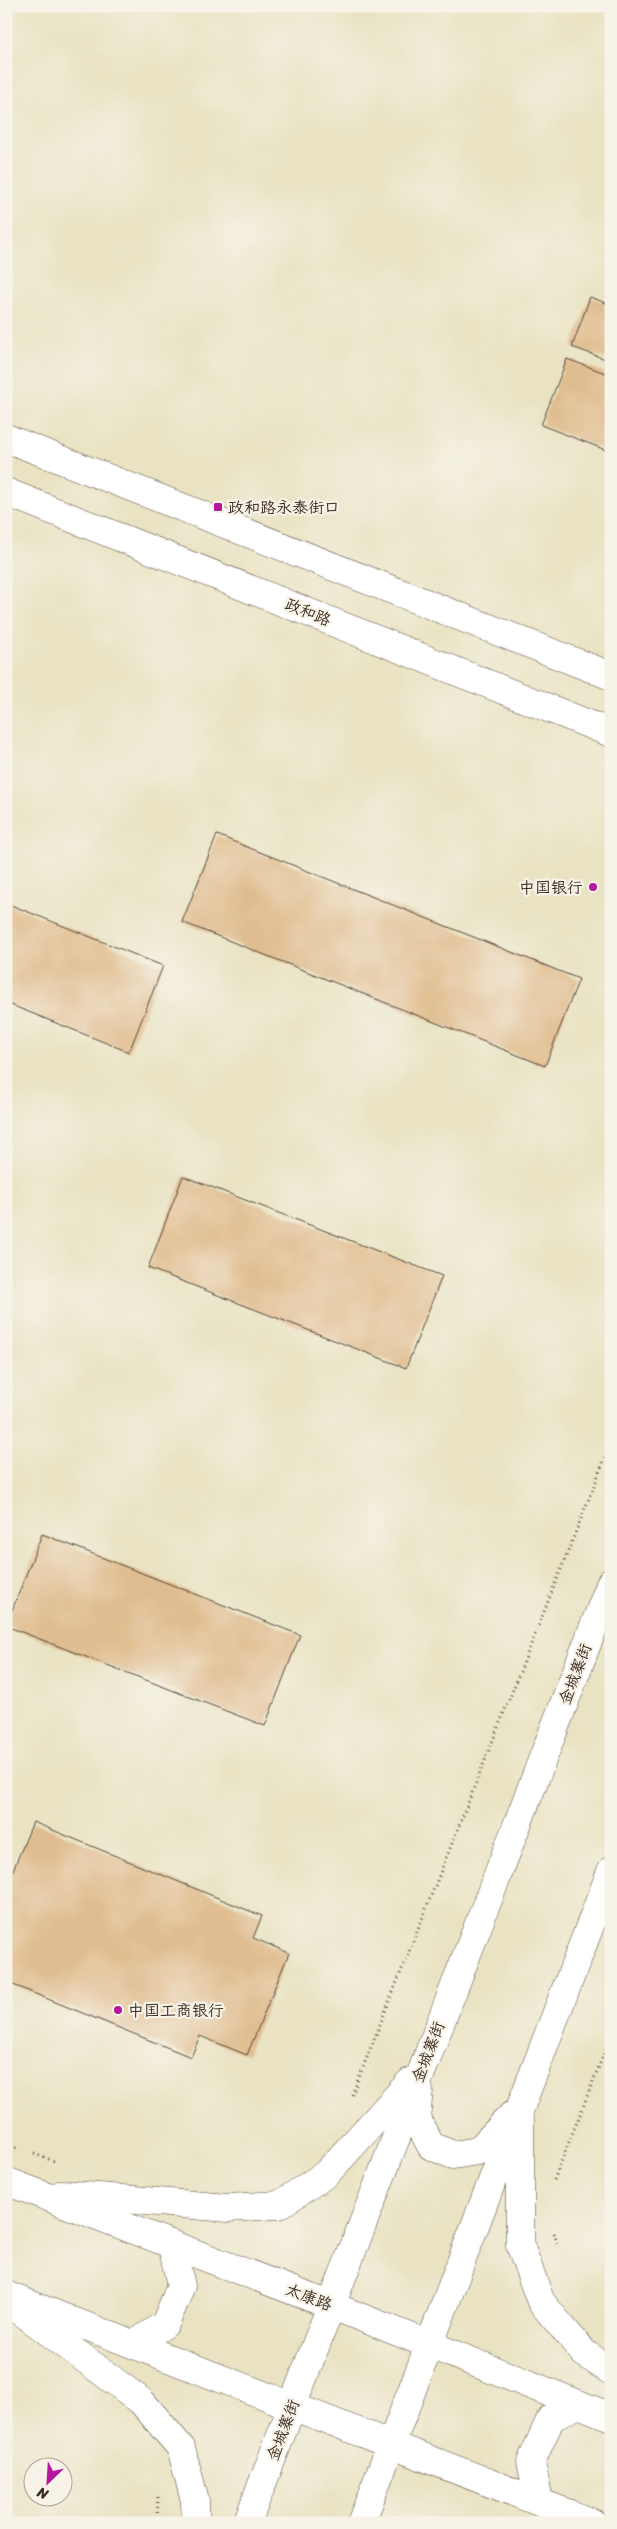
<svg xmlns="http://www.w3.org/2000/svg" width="617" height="2529" font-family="Sriracha,'LXGW WenKai TC',sans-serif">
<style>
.building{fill:#e0bd90}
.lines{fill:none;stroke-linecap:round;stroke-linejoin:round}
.tertiary-casing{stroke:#554637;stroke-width:29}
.secondary-casing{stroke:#554637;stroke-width:29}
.path{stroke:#554637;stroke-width:3;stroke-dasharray:1 4;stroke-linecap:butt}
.tertiary{stroke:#fff;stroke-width:28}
.secondary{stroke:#fff;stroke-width:28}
.poi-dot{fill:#b5179e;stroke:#f7f3e8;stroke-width:2}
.labels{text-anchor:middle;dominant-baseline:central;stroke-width:4.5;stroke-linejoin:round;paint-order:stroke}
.poi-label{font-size:16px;fill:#3b2a1e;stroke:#f7f3e8;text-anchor:start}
.street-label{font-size:16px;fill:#3b2a1e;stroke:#f7f3e8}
</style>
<rect width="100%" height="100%" fill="#f7f3e8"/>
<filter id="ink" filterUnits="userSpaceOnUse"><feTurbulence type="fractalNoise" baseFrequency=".02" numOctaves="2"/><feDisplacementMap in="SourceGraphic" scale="10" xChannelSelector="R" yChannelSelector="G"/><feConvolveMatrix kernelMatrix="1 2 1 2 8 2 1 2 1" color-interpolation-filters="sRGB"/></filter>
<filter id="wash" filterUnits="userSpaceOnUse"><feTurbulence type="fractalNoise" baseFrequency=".0096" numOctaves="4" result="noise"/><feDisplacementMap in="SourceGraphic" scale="20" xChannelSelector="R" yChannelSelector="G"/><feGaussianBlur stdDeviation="1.12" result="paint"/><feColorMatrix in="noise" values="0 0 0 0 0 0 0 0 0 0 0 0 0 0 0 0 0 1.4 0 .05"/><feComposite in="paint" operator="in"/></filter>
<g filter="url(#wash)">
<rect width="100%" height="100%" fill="#e9e3c3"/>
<g id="blocks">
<!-- building -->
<g class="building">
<polygon points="590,297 611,305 611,361 572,347"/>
<polygon points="567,359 611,375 611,452 541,425"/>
<polygon points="217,835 579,979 545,1066 182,922"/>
<polygon points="6,903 163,966 129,1052 6,1003"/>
<polygon points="183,1176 442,1276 406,1368 148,1268"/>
<polygon points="42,1534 300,1635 265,1726 6,1626"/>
<polygon points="33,1822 262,1916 253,1938 289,1953 247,2055 200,2036 191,2057 6,1982 6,1887"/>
</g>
</g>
</g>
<g filter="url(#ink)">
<use href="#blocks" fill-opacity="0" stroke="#554637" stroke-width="1"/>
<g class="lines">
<defs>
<g id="tertiary">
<polyline points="6,438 611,676"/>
<polyline points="6,492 611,733"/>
</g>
<g id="secondary">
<polyline points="419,2090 416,2118 431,2146 453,2155 478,2151 511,2116"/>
<polyline points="520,2121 520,2245 541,2302 584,2353 611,2371"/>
<polyline points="6,2181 330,2305 611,2417"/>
<polyline points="63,2194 228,2208 279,2205 326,2174 410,2082"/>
<polyline points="6,2295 593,2523"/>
<polyline points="19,2310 141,2401 181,2448 195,2501 196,2523"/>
<polyline points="135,2344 165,2324 181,2286 172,2245"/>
<polyline points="539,2501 531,2462 551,2418 578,2404"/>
<polyline points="247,2523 611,1582"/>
<polyline points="361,2523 611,1871"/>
</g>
</defs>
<!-- tertiary casing -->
<use href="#tertiary" class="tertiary-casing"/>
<!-- secondary casing -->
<use href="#secondary" class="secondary-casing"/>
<!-- path -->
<g class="path">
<polyline points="352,2095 611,1443"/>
<polyline points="6,2144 19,2149"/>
<polyline points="34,2154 57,2162"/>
<polyline points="554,2180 611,2036"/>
<polyline points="554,2233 558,2246"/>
<polyline points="157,2523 158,2496"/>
</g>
<!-- tertiary -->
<use href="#tertiary" class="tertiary"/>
<!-- secondary -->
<use href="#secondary" class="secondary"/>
</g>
</g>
<!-- markers -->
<g class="poi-dot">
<rect x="213" y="502" width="10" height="10" rx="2.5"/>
<circle cx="593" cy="887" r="5"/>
<circle cx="118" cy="2010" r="5"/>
</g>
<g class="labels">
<!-- poi labels -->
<g class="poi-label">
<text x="228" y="507">政和路永泰街口</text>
<text x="583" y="887" text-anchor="end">中国银行</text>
<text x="128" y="2010">中国工商银行</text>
</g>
<!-- street labels -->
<g class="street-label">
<text transform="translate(308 612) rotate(22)">政和路</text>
<text transform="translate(575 1674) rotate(-69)">金城寨街</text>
<text transform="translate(428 2052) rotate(-69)">金城寨街</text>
<text transform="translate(309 2297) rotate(21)">太康路</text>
<text transform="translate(283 2430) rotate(-69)">金城寨街</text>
</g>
</g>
<!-- margin -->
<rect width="617" height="2529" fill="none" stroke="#f7f3e8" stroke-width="25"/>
<!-- north arrow -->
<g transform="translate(48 2482) rotate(205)"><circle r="24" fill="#f7f3e8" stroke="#aca397"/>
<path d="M0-4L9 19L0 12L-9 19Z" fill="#b5179e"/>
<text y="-8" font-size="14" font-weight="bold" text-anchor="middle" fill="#3b2a1e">N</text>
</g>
</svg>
